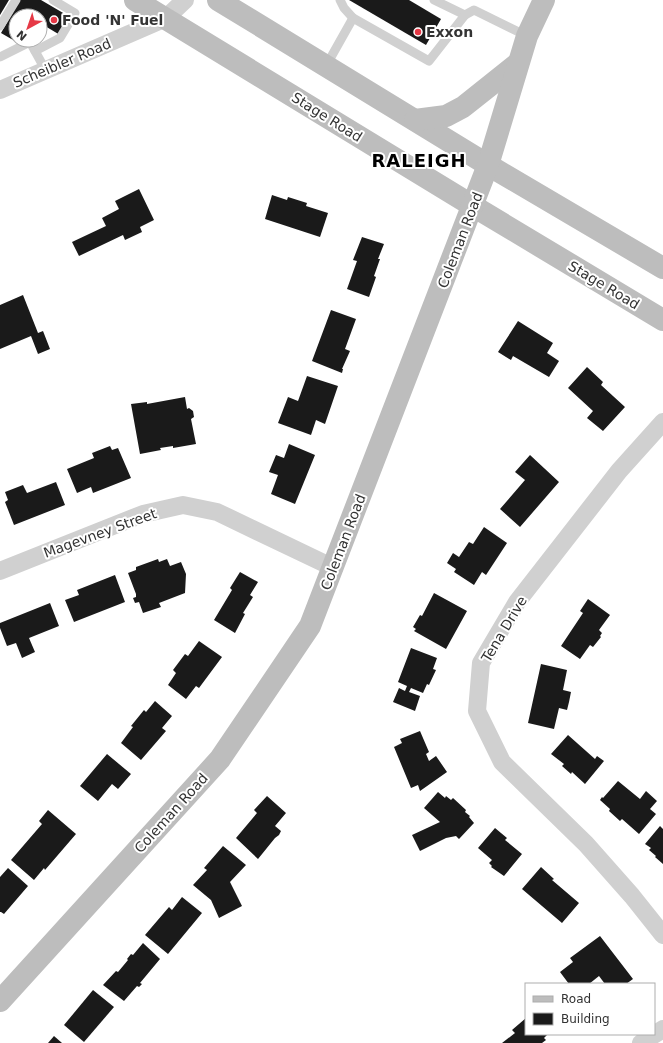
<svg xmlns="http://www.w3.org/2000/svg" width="663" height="1043" font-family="'DejaVu Sans',sans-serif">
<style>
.building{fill:#1a1a1a}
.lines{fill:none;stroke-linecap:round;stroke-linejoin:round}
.service{stroke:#d0d0d0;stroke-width:9}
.minor{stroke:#d0d0d0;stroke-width:18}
.secondary{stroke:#bdbdbd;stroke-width:22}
.poi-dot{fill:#e63946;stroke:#fff;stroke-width:1.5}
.labels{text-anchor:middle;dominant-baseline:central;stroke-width:4;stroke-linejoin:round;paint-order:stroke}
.poi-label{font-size:14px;font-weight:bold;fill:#333;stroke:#fff;text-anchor:start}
.street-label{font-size:14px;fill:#333;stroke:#fff}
.district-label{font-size:18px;font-weight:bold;letter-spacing:1px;fill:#000;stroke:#fff}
</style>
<rect width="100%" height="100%" fill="#fff"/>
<!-- building -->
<g class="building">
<polygon points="0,0 9,0 0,15"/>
<polygon points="20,0 41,0 70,17 60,35 40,23 40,16 16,16 16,40 22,40 20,44 1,33"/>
<polygon points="349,0 409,0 441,19 426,45"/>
<polygon points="139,189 154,220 140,227 142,232 125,240 123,235 79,256 72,242 106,226 102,218 119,209 115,201"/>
<polygon points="272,195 287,200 288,197 307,203 306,206 328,213 320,237 265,219"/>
<polygon points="362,237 384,244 378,259 380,259 374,276 376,277 369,297 347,289 357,261 353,260"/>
<polygon points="23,295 38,333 43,331 50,349 38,354 31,336 0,349 0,305"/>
<polygon points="331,310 356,319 345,349 350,351 342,369 343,369 342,373 312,361"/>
<polygon points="518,321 553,343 547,353 559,361 549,377 513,356 511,360 498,352"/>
<polygon points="587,367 603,382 601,385 625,407 603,431 587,418 593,411 568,388"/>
<polygon points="307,376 338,386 325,424 316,420 311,435 278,423 288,397 298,401"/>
<polygon points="185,397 187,409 189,408 193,411 194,417 191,419 196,444 173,448 173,446 160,448 161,450 140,454 131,404 147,402 147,404"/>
<polygon points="289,444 315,455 295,504 271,494 278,475 269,472 276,455 284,458"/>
<polygon points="110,446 112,450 118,448 131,478 93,493 91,487 77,493 67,469 94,458 92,453"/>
<polygon points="530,455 559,482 520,527 500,509 525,480 515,472"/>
<polygon points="56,482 65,505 14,525 5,502 8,500 5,492 23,485 27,493"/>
<polygon points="484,527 507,543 486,575 482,572 474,585 454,572 456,569 447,563 453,553 459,557 469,542 473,544"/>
<polygon points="158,559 159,562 167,559 170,566 181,562 186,574 185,593 159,603 161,607 143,613 139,602 135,603 133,598 136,597 136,594 128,573 136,570 136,567"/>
<polygon points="240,572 258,582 250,595 253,597 243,613 245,614 235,633 214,620 232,590 230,588"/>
<polygon points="115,575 125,602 74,622 65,600 79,595 77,590"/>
<polygon points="434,593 467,611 446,649 414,631 416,629 413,627 420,615 422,616"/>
<polygon points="588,599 610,615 599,630 602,633 600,636 601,637 593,647 590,645 580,659 561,646 583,613 580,611"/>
<polygon points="50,603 59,626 29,638 35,652 22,658 16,643 7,646 0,628 0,623"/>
<polygon points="199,641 222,657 199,688 196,686 186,699 168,685 176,673 173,670 185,654 188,656"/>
<polygon points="411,648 437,658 433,669 436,670 429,685 427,684 423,693 411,688 409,692 420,696 415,711 393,702 399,688 405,691 407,686 398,682"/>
<polygon points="541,664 567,670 563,690 571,692 569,702 567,710 559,708 554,729 528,723"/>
<polygon points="155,701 172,716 162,728 166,731 141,760 121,743 133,727 131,726 144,710 146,712"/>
<polygon points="420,731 429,752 426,754 429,761 436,756 447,772 420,791 418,785 411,788 394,747 402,743 400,739"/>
<polygon points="568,735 595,759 597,756 604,761 585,784 572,772 571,774 562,766 564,764 551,754"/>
<polygon points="107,754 131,774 118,789 112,784 98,801 80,786"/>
<polygon points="618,781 640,799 646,791 657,801 650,809 656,814 639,834 622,819 620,821 609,811 610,809 600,800 602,797 603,798"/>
<polygon points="438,792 445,798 446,796 451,800 453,798 466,810 465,812 470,816 469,817 474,823 459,839 456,836 446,838 420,851 412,835 440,822 424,808"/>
<polygon points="267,796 286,813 275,826 281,831 279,835 275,838 258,859 236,838 257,813 254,810"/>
<polygon points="48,810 76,834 45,870 44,868 34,880 11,860 42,824 39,821"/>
<polygon points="660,826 663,829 663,864 655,857 656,856 649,850 651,848 645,844"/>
<polygon points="495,828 507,838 505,840 522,854 504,876 491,867 492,866 489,863 492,860 478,848"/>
<polygon points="223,846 246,865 230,882 242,906 219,918 211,900 193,885 207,870 204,868"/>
<polygon points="541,867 554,879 552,880 579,903 562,923 522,889"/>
<polygon points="8,868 28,886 4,914 1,912 0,912 0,877"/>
<polygon points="182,897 202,913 168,954 145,935 169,907 172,910"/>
<polygon points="600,936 633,979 626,984 605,984 599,976 589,984 569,984 560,972 573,962 570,958"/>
<polygon points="143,943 160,959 140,983 142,984 139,987 137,986 124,1001 103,985 116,971 118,972 128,960 127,959 131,954 133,955"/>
<polygon points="93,990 114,1007 84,1042 64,1025"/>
<polygon points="526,1018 526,1034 548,1034 544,1038 546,1040 542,1043 502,1043 515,1033 512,1030"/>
<polygon points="54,1036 62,1043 48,1043"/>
</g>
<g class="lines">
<!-- service -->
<g class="service">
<polyline points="340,0 344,8 353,18"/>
<polyline points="434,0 465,15"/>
<polyline points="0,26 16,0"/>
<polyline points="31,40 30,42 46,71"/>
<polyline points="35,51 60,38 75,13 53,0"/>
<polyline points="0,57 30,42"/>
<polyline points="326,66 353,18 429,61 465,15 474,10 527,36"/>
</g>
<!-- minor -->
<g class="minor">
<polyline points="0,90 166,18 185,0"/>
<polyline points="663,422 619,471 517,602 481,663 477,711 502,762 586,844 632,896 663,935"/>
<polyline points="0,571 143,514 183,505 217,512 334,568"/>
<polyline points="641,1043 663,1029"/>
</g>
<!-- secondary -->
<g class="secondary">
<polyline points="135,0 473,206 663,320"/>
<polyline points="218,0 488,165 663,268"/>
<polyline points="415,120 446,116 463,107 517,64"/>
<polyline points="0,1001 220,759 310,626 488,165 527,36 544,0"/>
</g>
</g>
<!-- markers -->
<g class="poi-dot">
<circle cx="54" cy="20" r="4"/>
<circle cx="418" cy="32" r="4"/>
</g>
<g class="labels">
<!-- poi labels -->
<g class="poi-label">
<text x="62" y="20">Food 'N' Fuel</text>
<text x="426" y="32">Exxon</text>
</g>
<!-- street labels -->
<g class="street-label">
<text transform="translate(62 63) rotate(-23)">Scheibler Road</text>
<text transform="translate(327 117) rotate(32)">Stage Road</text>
<text transform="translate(460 240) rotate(-69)">Coleman Road</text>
<text transform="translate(604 285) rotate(31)">Stage Road</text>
<text transform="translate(100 533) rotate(-20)">Magevney Street</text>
<text transform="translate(343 542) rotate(-69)">Coleman Road</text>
<text transform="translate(504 629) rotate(-59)">Tena Drive</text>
<text transform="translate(171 813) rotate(-48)">Coleman Road</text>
</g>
<!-- district labels -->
<g class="district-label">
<text x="419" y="160">RALEIGH</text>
</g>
</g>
<!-- legend -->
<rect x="525" y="983" width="130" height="52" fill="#ffffff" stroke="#adadad"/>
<rect x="533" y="996" width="20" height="6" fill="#bdbdbd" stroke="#adadad"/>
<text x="561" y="1003" font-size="12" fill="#333333">Road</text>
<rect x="533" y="1013" width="20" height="12" fill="#1a1a1a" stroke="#adadad"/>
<text x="561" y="1023" font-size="12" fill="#333333">Building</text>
<!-- north arrow -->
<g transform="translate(28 28) rotate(220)"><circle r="19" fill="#ffffff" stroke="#adadad"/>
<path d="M0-3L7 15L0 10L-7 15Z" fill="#e63946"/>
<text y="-6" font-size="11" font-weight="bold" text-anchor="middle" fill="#333333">N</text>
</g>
</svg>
